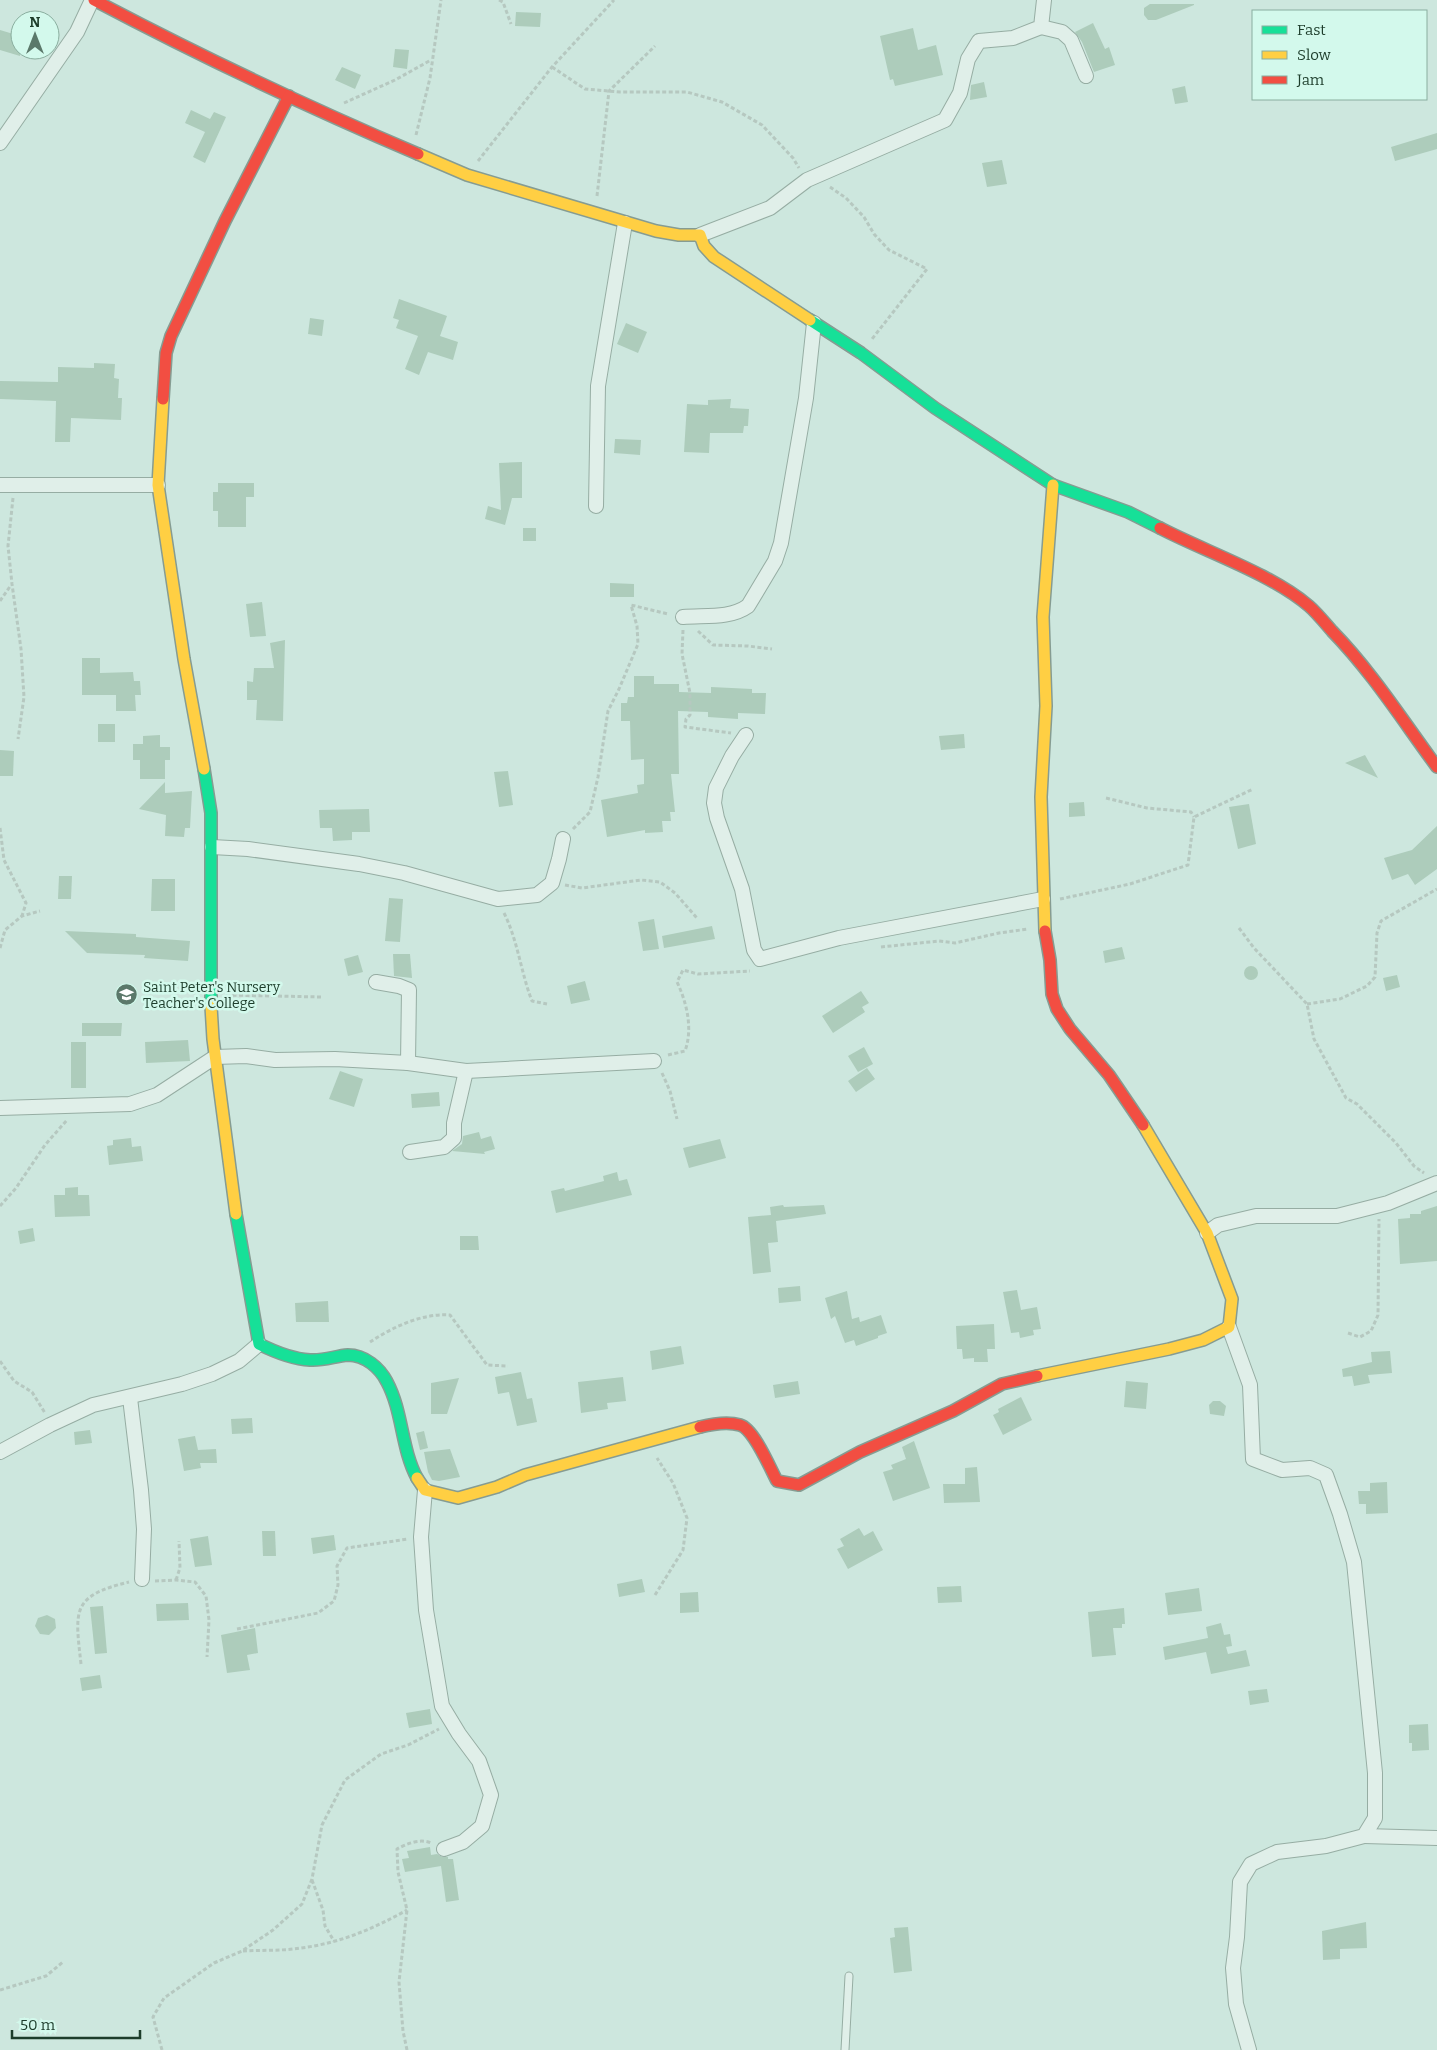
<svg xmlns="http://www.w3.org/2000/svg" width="1437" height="2050" font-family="Bitter,serif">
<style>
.building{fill:#adccbb}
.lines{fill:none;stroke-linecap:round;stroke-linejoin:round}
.lane-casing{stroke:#96ada3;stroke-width:9}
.street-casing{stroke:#96ada3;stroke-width:16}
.fast-casing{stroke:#869c92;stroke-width:14}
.slow-casing{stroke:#869c92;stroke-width:14}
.jam-casing{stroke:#869c92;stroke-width:14}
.path{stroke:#b6c8c0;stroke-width:3;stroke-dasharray:4 2.5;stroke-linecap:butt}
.lane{stroke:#e0efe9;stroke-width:7}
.street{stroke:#e0efe9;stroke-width:14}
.fast{stroke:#16e098;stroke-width:11}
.slow{stroke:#ffcf43;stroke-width:11}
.jam{stroke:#f24e42;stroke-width:11}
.labels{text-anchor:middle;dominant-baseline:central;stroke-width:5;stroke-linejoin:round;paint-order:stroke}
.poi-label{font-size:14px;fill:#1d3d2b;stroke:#d3f9ec;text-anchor:start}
</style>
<rect width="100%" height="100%" fill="#cde7de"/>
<!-- building -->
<g class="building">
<polygon points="1150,4 1194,4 1194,5 1156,20 1148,20 1144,15 1144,8"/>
<polygon points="516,12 541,13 540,27 515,26"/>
<polygon points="1093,23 1105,49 1109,47 1115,65 1094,72 1082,42 1075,32"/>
<polygon points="913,28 918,50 936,45 943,75 895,86 893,79 890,80 880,36"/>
<polygon points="0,30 20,36 20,56 0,50"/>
<polygon points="395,49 409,50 407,69 393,67"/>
<polygon points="342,67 361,75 355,89 335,80"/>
<polygon points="984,82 987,97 970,100 971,85"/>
<polygon points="1185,86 1188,102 1175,104 1172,89"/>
<polygon points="191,110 210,119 214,112 226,117 205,163 193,157 205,132 185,123"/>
<polygon points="1437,133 1437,149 1395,161 1391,147"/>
<polygon points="1002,160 1007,184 987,187 982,163"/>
<polygon points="399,299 447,316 440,336 458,342 453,360 428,352 419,375 405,369 418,336 396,328 399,320 393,318"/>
<polygon points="310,318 324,320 322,336 308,334"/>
<polygon points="626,323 647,332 638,353 617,344"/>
<polygon points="94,363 115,364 114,378 119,379 118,398 122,398 121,420 71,418 70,442 55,442 56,401 0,399 0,381 58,382 58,367 94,368"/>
<polygon points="731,399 730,408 749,409 748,426 744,426 743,433 710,433 709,453 684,452 687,404 708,405 708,400"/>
<polygon points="615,439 641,440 640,455 614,453"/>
<polygon points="522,462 522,498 512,498 505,525 485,519 488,506 501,510 499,463"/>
<polygon points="218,483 254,483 254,497 246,497 246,527 218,527 218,511 213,511 213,492 218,492"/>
<rect x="523" y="528" width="13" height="13"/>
<polygon points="610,583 634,584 634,597 610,597"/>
<polygon points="262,602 266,636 250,637 246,604"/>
<polygon points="285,640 283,721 256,720 257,700 247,700 247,681 253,682 254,668 274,668 270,643"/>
<polygon points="82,658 100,658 100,673 133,672 134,681 140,681 141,695 135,695 136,711 116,711 116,695 82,695"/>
<polygon points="634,676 654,676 654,684 679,684 679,692 711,693 711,687 752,689 752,693 766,693 765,714 738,713 738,719 708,717 708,712 678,711 679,774 671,774 675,812 670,812 671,821 662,821 663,832 645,833 645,830 607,837 601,800 638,793 637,785 644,784 644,759 631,760 630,721 621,721 621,703 627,703 628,697 634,697"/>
<rect x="98" y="724" width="17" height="18"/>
<polygon points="964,734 965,748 941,750 939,736"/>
<polygon points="160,735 160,747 170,747 170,760 165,760 165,779 140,779 140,760 133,760 133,744 143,744 143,736"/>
<polygon points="0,750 14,751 13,776 0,776"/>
<polygon points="1365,755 1378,778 1345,763"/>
<polygon points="508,771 513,805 499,807 494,772"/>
<polygon points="165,782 165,793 192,791 190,828 185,828 184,837 165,836 166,815 139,809"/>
<polygon points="1084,802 1085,816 1069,817 1069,803"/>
<polygon points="1249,804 1256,844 1238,849 1229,807"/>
<polygon points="369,809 370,832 352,832 352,840 333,841 332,828 320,828 319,810"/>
<polygon points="1437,826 1437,869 1415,885 1408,874 1392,880 1384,858 1412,850"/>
<polygon points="59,876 72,876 71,899 58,899"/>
<polygon points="152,879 175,879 175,911 151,911"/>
<polygon points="389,898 403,899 400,942 385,941"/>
<polygon points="654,919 659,949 643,951 638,922"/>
<polygon points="712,926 715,939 664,948 662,936"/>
<polygon points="65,931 136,934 136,937 190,941 188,961 144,958 145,955 87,953"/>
<polygon points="1122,947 1125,959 1105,963 1103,951"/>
<polygon points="393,954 410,954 412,978 394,976"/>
<polygon points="358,955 363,972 348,976 344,959"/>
<circle cx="1251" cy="973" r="7"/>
<polygon points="1397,975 1400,987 1386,991 1383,978"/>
<polygon points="585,981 590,1000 571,1004 567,986"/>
<polygon points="861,991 869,1003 862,1007 865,1012 833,1033 822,1016"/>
<polygon points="82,1023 122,1023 121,1036 82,1036"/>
<polygon points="188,1040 190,1061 146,1063 145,1042"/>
<rect x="71" y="1042" width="15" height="46"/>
<polygon points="864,1047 873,1064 858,1072 848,1056"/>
<polygon points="867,1068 875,1079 856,1092 848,1081"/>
<polygon points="340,1071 363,1079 354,1107 329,1099"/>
<polygon points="439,1092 440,1106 412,1108 411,1094"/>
<polygon points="479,1132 481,1139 491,1136 495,1149 484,1152 485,1154 452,1151 462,1144 463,1136"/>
<polygon points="131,1138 132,1147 141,1146 143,1161 109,1165 107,1146 113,1145 113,1140"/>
<polygon points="720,1139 726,1158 689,1168 683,1148"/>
<polygon points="617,1172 619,1181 627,1179 632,1195 556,1213 551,1191 564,1188 565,1191 604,1181 603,1176"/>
<polygon points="78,1187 78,1195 89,1195 90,1216 55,1217 54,1195 65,1195 65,1188"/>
<polygon points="783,1205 784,1207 824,1205 826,1214 776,1221 778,1242 768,1243 771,1272 753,1274 748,1217 771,1215 770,1207"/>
<polygon points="1437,1206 1437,1261 1400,1264 1398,1219 1410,1218 1410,1214 1421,1214 1421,1211"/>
<polygon points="33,1228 35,1241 20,1244 18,1231"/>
<polygon points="460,1236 478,1236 479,1250 460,1250"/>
<polygon points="800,1286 801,1301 779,1303 778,1288"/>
<polygon points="1017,1290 1021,1310 1037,1307 1041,1329 1033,1330 1034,1335 1020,1338 1019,1332 1011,1333 1003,1292"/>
<polygon points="847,1291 852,1319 859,1317 860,1322 881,1315 887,1333 878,1336 878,1338 856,1346 854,1340 845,1343 835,1316 831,1319 825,1298"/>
<polygon points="328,1301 329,1322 296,1322 295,1303"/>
<polygon points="994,1324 995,1349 987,1349 988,1362 974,1362 974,1358 963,1359 962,1349 957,1349 956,1326"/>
<polygon points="681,1346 684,1364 652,1370 650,1351"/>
<polygon points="1390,1351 1392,1373 1368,1375 1370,1383 1354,1386 1352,1376 1343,1377 1342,1369 1372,1362 1371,1352"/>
<polygon points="521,1372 527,1399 532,1398 537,1422 517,1426 509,1392 498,1394 495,1377"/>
<polygon points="623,1377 626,1401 607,1403 608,1409 581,1413 578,1382"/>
<polygon points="459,1378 447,1414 431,1414 431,1383"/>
<polygon points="798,1381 800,1394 775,1398 773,1385"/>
<polygon points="1126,1381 1148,1383 1146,1409 1124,1407"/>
<polygon points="1021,1397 1032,1420 1003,1435 993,1415 999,1412 998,1409"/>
<polygon points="1213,1401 1220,1401 1226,1406 1224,1416 1210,1414 1209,1405"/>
<polygon points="252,1418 253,1433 232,1434 231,1419"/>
<polygon points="90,1430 92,1443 75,1445 74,1432"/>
<polygon points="424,1431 428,1448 420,1450 416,1433"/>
<polygon points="195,1436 198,1450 216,1449 217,1463 200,1463 201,1468 184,1471 178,1439"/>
<polygon points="914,1441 930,1488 893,1501 883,1472 893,1469 891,1465 906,1459 902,1447"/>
<polygon points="450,1449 460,1477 439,1481 432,1480 428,1472 424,1452"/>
<polygon points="977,1467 980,1502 944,1503 943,1484 965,1484 965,1468"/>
<polygon points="1387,1482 1388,1513 1366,1514 1366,1504 1359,1504 1358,1491 1370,1491 1370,1483"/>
<polygon points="859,1528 864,1536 873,1531 883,1550 848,1569 837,1549 844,1546 840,1539"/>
<polygon points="262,1531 275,1531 276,1556 263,1556"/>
<polygon points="334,1535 336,1550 313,1554 311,1538"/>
<polygon points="208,1536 212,1565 195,1567 190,1539"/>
<polygon points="642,1579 645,1592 619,1597 617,1584"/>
<polygon points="961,1586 962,1602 938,1603 937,1587"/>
<polygon points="1199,1588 1202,1611 1168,1615 1165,1593"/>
<polygon points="698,1592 699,1612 680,1613 680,1593"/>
<polygon points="188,1603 189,1620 157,1621 156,1604"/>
<polygon points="103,1606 107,1653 95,1654 90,1607"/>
<polygon points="1124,1608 1125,1624 1122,1624 1122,1628 1113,1628 1116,1655 1092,1657 1088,1612"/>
<polygon points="47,1615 55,1619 56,1628 49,1635 40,1634 35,1626 38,1618"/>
<polygon points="1221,1623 1224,1635 1230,1634 1232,1646 1226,1647 1228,1654 1246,1650 1250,1666 1211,1674 1206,1652 1165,1660 1163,1647 1208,1638 1206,1627"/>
<polygon points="255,1628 258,1653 247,1655 250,1670 227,1673 221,1635"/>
<polygon points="100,1675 102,1688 82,1691 80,1678"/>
<polygon points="1267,1689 1269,1702 1250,1705 1248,1691"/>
<polygon points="430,1709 432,1724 409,1728 406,1713"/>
<polygon points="1428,1724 1429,1750 1412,1751 1412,1743 1409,1743 1409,1725"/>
<polygon points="430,1847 431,1855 437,1854 442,1857 448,1857 448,1859 453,1859 459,1900 446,1902 441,1866 405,1872 402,1859 409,1858 407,1851"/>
<polygon points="1366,1922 1367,1948 1340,1949 1340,1959 1323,1960 1322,1931"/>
<polygon points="908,1927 912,1971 894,1973 890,1938 895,1937 894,1928"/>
</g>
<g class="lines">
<defs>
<polyline id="lane" points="845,2050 849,1976"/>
<g id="street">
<polyline points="1041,27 1062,32 1071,40 1086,76"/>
<polyline points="0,143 77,32 92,0"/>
<polyline points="700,235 770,208 807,180 945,120 960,93 968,59 979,41 1013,38 1041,27 1044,0"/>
<polyline points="0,485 158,485"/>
<polyline points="596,506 598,386 625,223"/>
<path d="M 683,617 C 704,615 730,619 748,606 L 775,561 L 781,543 L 806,398 L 814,323"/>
<polyline points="746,735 732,756 716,788 714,803 717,818 742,889 754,950 760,959 839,938 1043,899"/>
<polyline points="212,847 248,849 359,864 404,873 498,899 537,895 552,883 559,859 563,839"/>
<polyline points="376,982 399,986 409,990 408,1063"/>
<polyline points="0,1108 130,1104 157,1095 215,1057 246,1056 275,1060 335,1059 408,1063 466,1071 654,1061"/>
<polyline points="410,1152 444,1147 454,1138 454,1123 466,1071"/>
<polyline points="1207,1233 1218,1225 1256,1216 1337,1216 1388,1203 1437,1183"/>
<polyline points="1229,1327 1250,1385 1253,1459 1282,1470 1310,1468 1326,1475 1340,1514 1354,1562 1375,1773 1375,1818 1364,1836 1326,1846 1277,1852 1251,1864 1240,1882 1237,1937 1233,1968 1236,2004 1249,2050"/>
<polyline points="130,1398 141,1490 144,1529 142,1579"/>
<polyline points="0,1452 50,1425 93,1405 182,1384 212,1374 239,1361 259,1344"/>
<polyline points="425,1490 421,1537 426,1610 442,1706 459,1734 479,1761 491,1795 482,1826 463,1842 444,1849"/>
<polyline points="1364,1836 1437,1838"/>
</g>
<g id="fast">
<polyline points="810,320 861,353 935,408 1053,485 1128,512 1160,528"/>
<polyline points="204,769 211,813 211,1006"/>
<path d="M 236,1214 L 259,1344 C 275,1352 292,1359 310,1360 C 324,1361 335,1356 348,1355 C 365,1355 380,1368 387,1382 C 403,1412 401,1448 417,1478"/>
</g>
<g id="slow">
<polyline points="418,154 467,175 656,231 679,235 700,235 704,246 714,257 810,320"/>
<polyline points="163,399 158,485 184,659 204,769"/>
<polyline points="1045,931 1041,797 1046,706 1043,617 1053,485"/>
<polyline points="211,1006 213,1039 236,1214"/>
<polyline points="1037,1376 1169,1349 1203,1340 1229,1327 1232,1299 1207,1233 1143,1125"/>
<polyline points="417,1478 425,1490 458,1498 497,1487 525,1475 700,1427"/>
</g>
<g id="jam">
<path d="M 94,0 C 200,56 308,107 418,154"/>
<polyline points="163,399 166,353 171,336 225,221 289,96"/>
<path d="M 1160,528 C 1206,552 1270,573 1309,606 C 1317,613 1325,623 1332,631 C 1372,672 1403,721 1437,767"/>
<polyline points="1045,931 1050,960 1052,994 1057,1009 1070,1029 1109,1075 1143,1125"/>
<path d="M 700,1427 C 712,1424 727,1421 740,1425 C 754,1429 770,1468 777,1481 L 799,1485 L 860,1452 L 953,1411 L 1002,1384 L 1037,1376"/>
</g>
</defs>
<!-- lane casing -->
<use href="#lane" class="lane-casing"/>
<!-- street casing -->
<use href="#street" class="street-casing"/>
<!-- fast casing -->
<use href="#fast" class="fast-casing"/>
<!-- slow casing -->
<use href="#slow" class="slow-casing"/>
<!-- jam casing -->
<use href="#jam" class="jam-casing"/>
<!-- path -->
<g class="path">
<polyline points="499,0 503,2 511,24"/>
<polyline points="552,67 585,89 620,92 687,92 722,102 762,125 793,158 799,168"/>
<polyline points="344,103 395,80 431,60"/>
<polyline points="416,135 430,78 441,0"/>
<polyline points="478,161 552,67 614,0"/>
<polyline points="830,187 846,198 864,217 874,234 889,250 927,269 872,339"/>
<polyline points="597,196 609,91 655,46"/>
<polyline points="13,498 8,546 12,584 21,649 24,697 18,739"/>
<polyline points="0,601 11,585"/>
<polyline points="683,630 682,654 690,693 690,715 686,719 685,727 731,733"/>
<polyline points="698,631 713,645 748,646 772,649"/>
<polyline points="1106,798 1147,808 1191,812 1194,817"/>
<polyline points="0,828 4,860 26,903 22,916"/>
<polyline points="573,829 590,812 598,777 608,711 619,689 638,644 637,626 631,605 668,614"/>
<polyline points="565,885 582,888 641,880 660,882 675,893 697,918"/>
<polyline points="1060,899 1130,884 1188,865 1194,817 1253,789"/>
<path d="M 504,913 C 518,941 521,973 532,1001 L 547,1004"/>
<polyline points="1239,928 1254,948 1307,1004 1314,1039 1346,1098 1357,1104 1396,1143 1414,1166 1424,1173"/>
<polyline points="881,947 939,941 955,943 999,933 1028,929"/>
<polyline points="0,948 5,930 22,916 40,911"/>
<polyline points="226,995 321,997"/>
<polyline points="1307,1004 1340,999 1367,986 1375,977 1377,933 1381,921 1437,889"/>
<path d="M 668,1055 L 685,1051 C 693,1029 687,1003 677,982 L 683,970 L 698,974 L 750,971"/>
<polyline points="662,1073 670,1091 677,1119"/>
<polyline points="0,1206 16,1188 45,1145 67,1120"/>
<polyline points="1348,1333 1360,1337 1371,1331 1378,1315 1379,1219"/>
<path d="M 370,1342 C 393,1327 422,1313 450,1315 L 487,1365 L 508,1366"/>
<polyline points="0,1361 14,1381 32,1392 45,1413"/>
<polyline points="176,1580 180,1568 179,1541"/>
<polyline points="155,1581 176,1580 195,1582 206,1596 209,1620 207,1657"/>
<polyline points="655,1595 683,1550 687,1518 673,1483 657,1458"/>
<polyline points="237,1629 318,1613 334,1601 338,1585 337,1566 347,1548 408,1539"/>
<path d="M 81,1664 C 75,1610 71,1596 129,1582"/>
<polyline points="312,1880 323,1910 325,1926 334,1941"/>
<path d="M 243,1951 C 262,1950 282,1951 301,1948 C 340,1943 373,1929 407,1910"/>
<polyline points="0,1990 46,1976 63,1962"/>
<polyline points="162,2050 153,2017 164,1998 214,1963 242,1951 273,1930 302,1904 312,1879 322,1825 345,1780 381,1754 408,1745 439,1729"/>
<path d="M 407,2050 L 403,2031 L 399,1982 L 407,1910 L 398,1872 L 397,1849 C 406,1844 420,1838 431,1843"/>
</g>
<!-- lane -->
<use href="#lane" class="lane"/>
<!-- street -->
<use href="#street" class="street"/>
<!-- fast -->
<use href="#fast" class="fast"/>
<!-- slow -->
<use href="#slow" class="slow"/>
<!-- jam -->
<use href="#jam" class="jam"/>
</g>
<!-- icons -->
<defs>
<symbol id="school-disc" viewBox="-11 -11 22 22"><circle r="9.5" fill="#5b786a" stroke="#d3f9ec"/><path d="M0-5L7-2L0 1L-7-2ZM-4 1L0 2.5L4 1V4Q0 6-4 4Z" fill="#fff"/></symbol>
</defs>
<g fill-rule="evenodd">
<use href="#school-disc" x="114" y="982" width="25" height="25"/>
</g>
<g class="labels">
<!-- poi labels -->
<g class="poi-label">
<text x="143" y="987">Saint Peter's Nursery<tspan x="143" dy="16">Teacher's College</tspan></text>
</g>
</g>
<!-- legend -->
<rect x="1252" y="10" width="175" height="90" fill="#d3f9ec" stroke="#8aae9f"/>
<rect x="1262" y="26" width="25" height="8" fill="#16e098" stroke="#8aae9f"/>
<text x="1297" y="35" font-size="15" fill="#1d3d2b">Fast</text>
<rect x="1262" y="51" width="25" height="8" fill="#ffcf43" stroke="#8aae9f"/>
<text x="1297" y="60" font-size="15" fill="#1d3d2b">Slow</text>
<rect x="1262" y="76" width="25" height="8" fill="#f24e42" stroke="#8aae9f"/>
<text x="1297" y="85" font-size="15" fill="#1d3d2b">Jam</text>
<!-- north arrow -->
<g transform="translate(35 35)"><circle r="24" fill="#d3f9ec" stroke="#8aae9f"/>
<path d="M0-4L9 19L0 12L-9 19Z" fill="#5b786a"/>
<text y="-8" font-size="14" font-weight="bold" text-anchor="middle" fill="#1d3d2b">N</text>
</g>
<!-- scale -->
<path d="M12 2030v8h128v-8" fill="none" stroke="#1d3d2b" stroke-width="2.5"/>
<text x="20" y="2030" font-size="15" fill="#1d3d2b" stroke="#d3f9ec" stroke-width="4" paint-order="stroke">50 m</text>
</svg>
